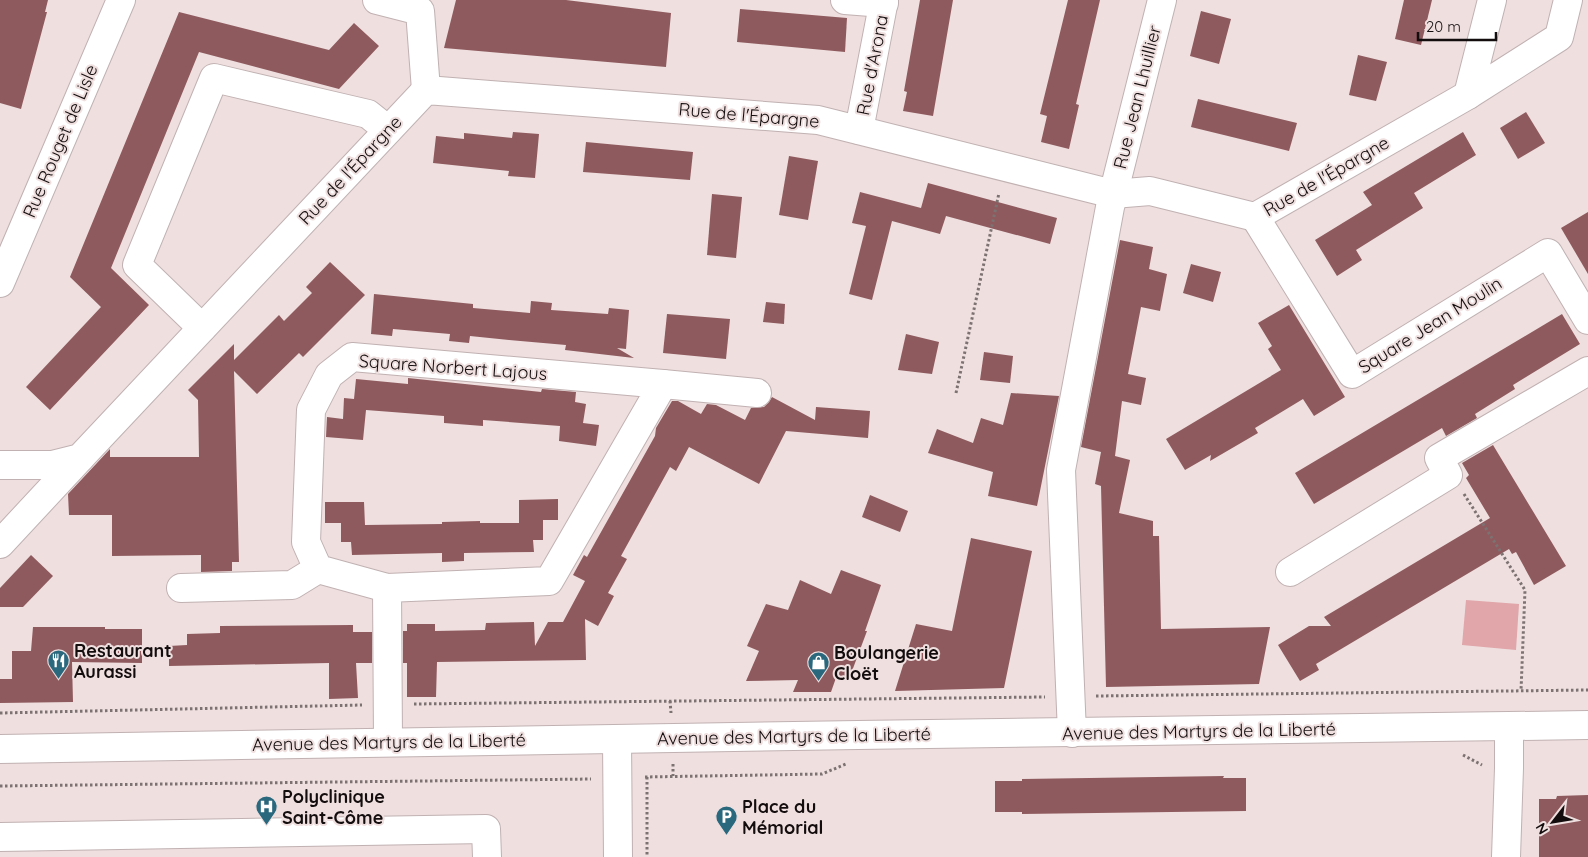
<svg xmlns="http://www.w3.org/2000/svg" width="1588" height="857" font-family="Quicksand,sans-serif">
<style>
.green{fill:#e0a6aa}
.building{fill:#8e5a5e}
.lines{fill:none;stroke-linecap:round;stroke-linejoin:round}
.minor-casing{stroke:#c1b1b2;stroke-width:30}
.path{stroke:#7d7272;stroke-width:3;stroke-dasharray:2.5 2.5;stroke-linecap:butt}
.minor{stroke:#fff;stroke-width:28}
.labels{text-anchor:middle;dominant-baseline:central;stroke-width:4;stroke-linejoin:round;paint-order:stroke}
.street-label{font-size:18px;fill:#130d0e;stroke:#efdfdf}
.poi-label{font-size:18px;font-weight:bold;fill:#130d0e;stroke:#efdfdf;text-anchor:start}
</style>
<rect width="100%" height="100%" fill="#efdfdf"/>
<!-- green -->
<polygon class="green" points="1466,600 1519,604 1516,650 1462,645"/>
<!-- building -->
<g class="building">
<polygon points="0,0 48,0 45,12 47,12 21,109 0,103"/>
<polygon points="456,0 566,0 671,13 666,67 444,48"/>
<polygon points="920,0 953,0 933,116 903,111 907,92 904,91"/>
<polygon points="1068,0 1100,0 1076,104 1079,105 1069,149 1041,142 1047,116 1040,114"/>
<polygon points="1404,0 1432,0 1421,45 1395,39"/>
<polygon points="740,9 847,18 845,52 737,42"/>
<polygon points="1201,11 1231,19 1219,64 1190,56"/>
<polygon points="179,12 329,50 354,23 379,46 339,89 199,52 111,268 149,305 50,410 26,387 101,307 70,277"/>
<polygon points="1358,55 1387,62 1376,101 1349,95"/>
<polygon points="1198,99 1297,123 1289,151 1191,127"/>
<polygon points="1526,112 1545,143 1518,159 1500,128"/>
<polygon points="513,132 539,134 535,178 508,176 509,171 433,163 436,136 464,139 464,133 512,138"/>
<polygon points="1463,132 1476,155 1414,193 1423,208 1356,250 1362,260 1337,276 1315,240 1372,205 1363,192"/>
<polygon points="586,142 693,152 690,180 583,172"/>
<polygon points="789,156 818,161 808,220 779,215"/>
<polygon points="928,183 1057,218 1050,244 946,216 940,234 892,221 872,300 849,294 866,226 852,223 860,192 921,208"/>
<polygon points="712,194 742,197 736,258 707,255"/>
<polygon points="1588,212 1588,274 1561,228"/>
<polygon points="1120,240 1153,247 1149,269 1167,274 1160,311 1141,307 1128,374 1146,378 1141,405 1122,401 1115,456 1130,460 1119,513 1153,521 1153,536 1159,536 1161,629 1270,627 1259,684 1106,687 1101,486 1095,484 1101,452 1081,447"/>
<polygon points="330,262 365,295 303,357 299,353 257,394 234,371 239,562 232,562 232,571 201,572 201,555 112,556 112,515 69,515 68,494 110,449 110,457 199,457 198,400 188,390 234,344 234,360 279,315 284,321 312,293 306,287"/>
<polygon points="1191,264 1221,272 1213,302 1183,293"/>
<polygon points="374,294 473,304 473,308 530,313 531,301 552,303 551,310 608,314 609,308 629,310 626,349 617,348 634,358 565,350 566,345 509,340 470,336 469,343 449,341 450,334 393,329 392,336 371,334"/>
<polygon points="766,302 785,304 784,324 763,322"/>
<polygon points="1289,305 1345,397 1314,416 1303,399 1255,428 1258,433 1210,461 1211,455 1185,470 1166,439 1281,370 1268,349 1272,346 1258,323"/>
<polygon points="667,314 730,319 726,359 663,353"/>
<polygon points="1562,314 1580,344 1513,385 1515,389 1475,414 1477,418 1446,436 1442,428 1314,504 1295,473"/>
<polygon points="906,334 939,342 932,374 898,370"/>
<polygon points="984,352 1013,356 1010,383 980,380"/>
<polygon points="408,378 541,392 542,389 576,392 575,402 586,404 583,423 599,425 596,446 559,441 560,426 483,420 483,426 444,423 444,416 366,410 363,440 326,437 327,417 343,419 344,398 354,399 356,379 408,384"/>
<polygon points="1011,393 1059,396 1037,506 988,496 993,472 928,453 937,429 973,443 981,418 1003,425"/>
<polygon points="772,397 815,420 816,407 870,411 868,438 786,431 759,484 689,447 676,471 670,467 621,556 627,559 608,593 614,596 598,626 585,619 586,660 437,662 436,697 407,697 407,663 403,663 403,631 407,631 407,624 435,624 435,631 485,630 486,623 534,622 535,646 548,622 563,622 585,581 573,575 584,555 587,557 655,436 656,428 672,401 678,401 701,414 707,404 716,405 745,420 751,408 764,407 769,402"/>
<polygon points="1493,445 1566,566 1534,585 1516,552 1512,554 1509,549 1316,664 1319,670 1300,681 1278,645 1309,626 1331,626 1324,617 1490,518 1466,478 1469,475 1462,463"/>
<polygon points="870,495 908,511 900,532 862,517"/>
<polygon points="558,499 558,520 543,520 543,540 533,540 534,552 464,553 464,561 442,562 442,553 352,555 351,542 341,542 341,523 325,523 325,502 364,502 365,525 442,524 442,522 480,521 480,523 519,523 519,500"/>
<polygon points="971,538 1032,551 1004,688 895,691 916,624 952,631"/>
<polygon points="31,555 53,576 23,607 0,607 0,588"/>
<polygon points="841,570 881,585 865,631 867,631 849,679 837,675 831,692 793,692 798,680 746,681 759,651 747,646 766,604 788,610 800,580 831,594"/>
<polygon points="353,625 353,632 372,632 372,663 356,663 358,698 329,699 329,663 169,666 169,646 187,645 187,634 220,633 220,626"/>
<polygon points="33,627 105,627 105,629 142,629 142,663 72,662 73,702 0,703 0,679 12,679 12,651 31,651"/>
<polygon points="1224,776 1223,778 1246,778 1246,811 1022,814 1022,812 995,812 995,781 1022,781 1022,779"/>
<polygon points="1588,795 1588,857 1539,857 1539,799 1556,799 1557,796"/>
</g>
<g class="lines">
<defs>
<g id="minor">
<polyline points="377,0 420,11 426,90"/>
<polyline points="845,0 884,3"/>
<polyline points="1468,95 1492,0"/>
<polyline points="859,130 884,0"/>
<polyline points="1255,217 1352,374 1548,253 1588,320"/>
<polyline points="0,283 121,0"/>
<polyline points="202,328 137,265 214,78 368,114 388,130"/>
<polyline points="663,384 757,393"/>
<polyline points="0,465 52,465 80,458 426,90 818,120 1113,194 1150,191 1255,217 1468,95 1559,37 1568,0"/>
<polyline points="0,544 80,458"/>
<polyline points="1290,572 1448,475 1439,458 1588,371"/>
<polyline points="181,588 292,585 318,569"/>
<polyline points="387,588 318,569 306,542 311,410 329,375 352,357 663,384 549,581 387,588 388,742"/>
<polyline points="1072,733 1061,470 1110,207 1162,0"/>
<polyline points="617,739 618,857"/>
<polyline points="0,749 858,735 1588,725"/>
<polyline points="0,837 486,829 487,857"/>
<polyline points="1506,857 1509,768 1509,727"/>
</g>
</defs>
<!-- minor casing -->
<use href="#minor" class="minor-casing"/>
<!-- path -->
<g class="path">
<polyline points="956,393 999,193"/>
<polyline points="1464,494 1525,590 1521,691"/>
<polyline points="1096,696 1588,690"/>
<polyline points="670,701 671,713"/>
<polyline points="414,704 1045,697"/>
<polyline points="0,713 362,705"/>
<polyline points="1463,755 1482,765"/>
<polyline points="673,764 673,776"/>
<polyline points="645,777 822,774 846,764"/>
<polyline points="647,777 647,857"/>
<polyline points="0,786 591,779"/>
</g>
<!-- minor -->
<use href="#minor" class="minor"/>
</g>
<!-- icons -->
<defs>
<symbol id="restaurant-pin" viewBox="-11 -11 22 30"><path d="M0 17L-7.5 6A9.5 9.5 0 1 1 7.5 6Z" fill="#2a687e" stroke="#efdfdf"/><path d="M-5-6h1v4h1v-4h1v4h1v-4h1v5L-1.5 .5V6h-2V.5L-5-1ZM5-6V6H3V1.5H1.5Q1.5-4 5-6Z" fill="#fff"/></symbol>
<symbol id="shop-pin" viewBox="-11 -11 22 30"><path d="M0 17L-7.5 6A9.5 9.5 0 1 1 7.5 6Z" fill="#2a687e" stroke="#efdfdf"/><path d="M-5-2.5h2.3a2.7 3.5 0 0 1 5.4 0H5L5.5 6h-11ZM-1.5-2.5h3a1.5 2.3 0 0 0-3 0Z" fill="#fff"/></symbol>
<symbol id="hospital-pin" viewBox="-11 -11 22 30"><path d="M0 17L-7.5 6A9.5 9.5 0 1 1 7.5 6Z" fill="#2a687e" stroke="#efdfdf"/><path d="M-5-5h3v3.5h4V-5h3V5h-3V1.5h-4V5h-3Z" fill="#fff"/></symbol>
<symbol id="parking-pin" viewBox="-11 -11 22 30"><path d="M0 17L-7.5 6A9.5 9.5 0 1 1 7.5 6Z" fill="#2a687e" stroke="#efdfdf"/><path d="M-3.5-5.5H1a3.5 3.5 0 0 1 0 7H-1V5.5H-3.5ZM-1-3.4V-.6H.8a1.4 1.4 0 0 0 0-2.8Z" fill="#fff"/></symbol>
</defs>
<g fill-rule="evenodd">
<use href="#restaurant-pin" x="46" y="648" width="25" height="34"/>
<use href="#shop-pin" x="806" y="650" width="25" height="34"/>
<use href="#hospital-pin" x="254" y="794" width="25" height="34"/>
<use href="#parking-pin" x="714" y="804" width="25" height="34"/>
</g>
<g class="labels">
<!-- street labels -->
<g class="street-label">
<text transform="translate(872 65) rotate(-79)">Rue d'Arona</text>
<text transform="translate(1137 97) rotate(-76)">Rue Jean Lhuillier</text>
<text transform="translate(749 115) rotate(5)">Rue de l'Épargne</text>
<text transform="translate(60 141) rotate(-67)">Rue Rouget de Lisle</text>
<text transform="translate(350 170) rotate(-47)">Rue de l'Épargne</text>
<text transform="translate(1326 176) rotate(-30)">Rue de l'Épargne</text>
<text transform="translate(1430 325) rotate(-32)">Square Jean Moulin</text>
<text transform="translate(453 367) rotate(4)">Square Norbert Lajous</text>
<text transform="translate(1199 731) rotate(-1)">Avenue des Martyrs de la Liberté</text>
<text transform="translate(794 736) rotate(-1)">Avenue des Martyrs de la Liberté</text>
<text transform="translate(389 742) rotate(-1)">Avenue des Martyrs de la Liberté</text>
</g>
<!-- poi labels -->
<g class="poi-label">
<text x="74" y="650">Restaurant<tspan x="74" dy="21">Aurassi</tspan></text>
<text x="834" y="652">Boulangerie<tspan x="834" dy="21">Cloët</tspan></text>
<text x="282" y="796">Polyclinique<tspan x="282" dy="21">Saint-Côme</tspan></text>
<text x="742" y="806">Place du<tspan x="742" dy="21">Mémorial</tspan></text>
</g>
</g>
<!-- north arrow -->
<g transform="translate(1553 822) rotate(239)" stroke="#efdfdf" stroke-width="4" paint-order="stroke">
<path d="M0-4L9 19L0 12L-9 19Z" fill="#130d0e"/>
<text y="-8" font-size="14" font-weight="bold" text-anchor="middle" fill="#130d0e">N</text>
</g>
<!-- scale -->
<path d="M1418 32v8h78v-8" fill="none" stroke="#130d0e" stroke-width="2.5"/>
<text x="1426" y="32" font-size="15" fill="#130d0e" stroke="#efdfdf" stroke-width="4" paint-order="stroke">20 m</text>
</svg>
